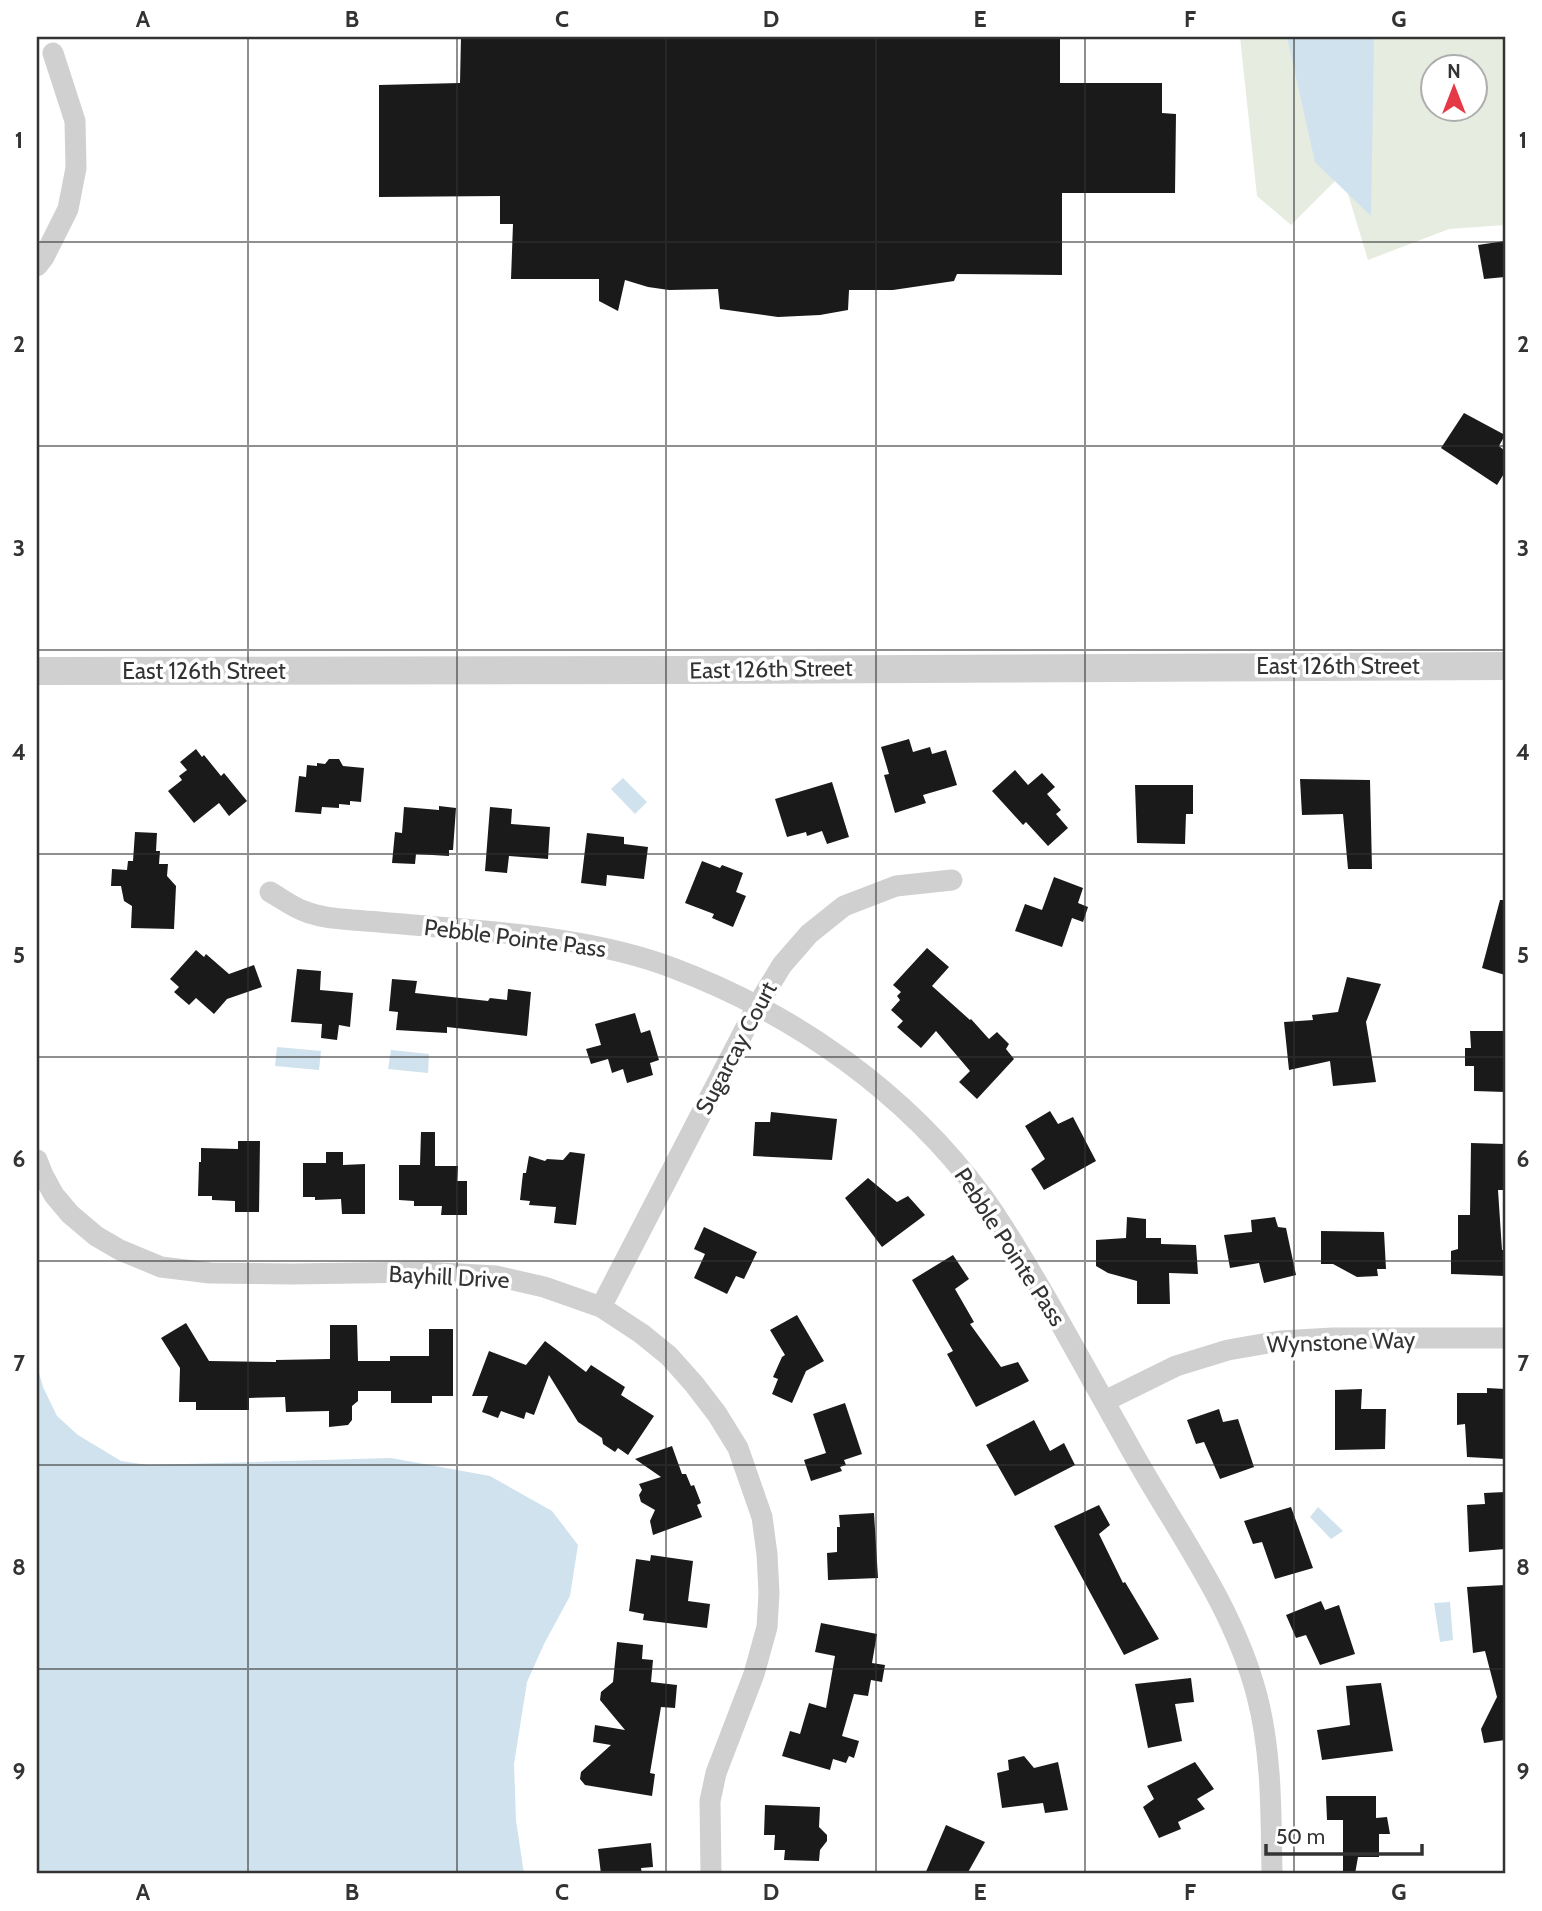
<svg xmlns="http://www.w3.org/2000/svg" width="1542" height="1911" font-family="Cabin,sans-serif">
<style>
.green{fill:#e6ecdf;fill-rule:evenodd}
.water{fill:#cfe2ee}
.building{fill:#1a1a1a}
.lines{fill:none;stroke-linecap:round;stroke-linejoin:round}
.minor{stroke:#d0d0d0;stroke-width:21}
.tertiary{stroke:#d0d0d0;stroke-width:28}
.grid{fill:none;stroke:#333;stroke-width:2;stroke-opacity:0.55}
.labels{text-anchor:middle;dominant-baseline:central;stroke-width:7;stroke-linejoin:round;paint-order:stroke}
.street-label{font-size:23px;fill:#333;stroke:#fff}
.neatline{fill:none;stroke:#333;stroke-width:2.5}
.grid-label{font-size:23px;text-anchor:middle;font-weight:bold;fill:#333}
</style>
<rect width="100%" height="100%" fill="#fff"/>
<!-- green -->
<path class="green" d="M 1240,37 L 1505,37 L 1505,225 L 1449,229 L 1368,260 L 1342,174 L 1291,225 L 1257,196 ZM 1434,66 L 1476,66 L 1476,108 L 1434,108 Z"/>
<!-- water -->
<g class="water">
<polygon points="1287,37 1374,37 1371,216 1315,162"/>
<polygon points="623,778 647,802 635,814 611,789"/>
<polygon points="277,1047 321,1051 319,1070 275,1066"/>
<polygon points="391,1050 429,1054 428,1073 388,1069"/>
<polygon points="37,1366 43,1387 57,1416 78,1435 121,1461 148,1465 391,1458 490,1476 552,1511 578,1545 570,1596 544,1644 527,1682 514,1764 516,1820 524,1874 37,1874"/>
<polygon points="1318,1507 1343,1531 1331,1539 1310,1517"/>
<polygon points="1450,1602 1453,1640 1440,1642 1434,1603"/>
</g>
<!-- building -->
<g class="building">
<polygon points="461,37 1060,37 1060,83 1162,83 1162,113 1176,114 1175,193 1062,193 1062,275 957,274 954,281 893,290 849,290 848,310 820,315 778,317 720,309 718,289 669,290 648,287 625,280 618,311 599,301 599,279 511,279 513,224 500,224 500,196 379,197 379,85 460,83"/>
<polygon points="1505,241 1505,277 1484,279 1478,245"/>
<polygon points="1464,413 1505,435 1499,446 1505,451 1505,472 1497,485 1441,448"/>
<polygon points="909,739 913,752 930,747 932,754 946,750 957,785 923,795 926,803 895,813 884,775 889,774 881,747"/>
<polygon points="196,749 202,757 204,755 221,776 224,773 247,801 229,816 219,803 194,823 168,791 182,780 179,776 187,770 180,762"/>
<polygon points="329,759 339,759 343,766 364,768 361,802 350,801 350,805 339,804 339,808 322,807 321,814 295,812 299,776 306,777 307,765 317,766 317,763 325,764"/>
<polygon points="1015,770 1028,785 1042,773 1055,787 1047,794 1061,810 1056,814 1068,828 1048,846 1026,822 1023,825 992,791"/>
<polygon points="1300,779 1370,780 1372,869 1348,869 1343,814 1302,815"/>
<polygon points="832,782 849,837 827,844 822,831 807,836 806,832 787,837 775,799"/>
<polygon points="1135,785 1193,785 1193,814 1186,814 1185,844 1137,843"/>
<polygon points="439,806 456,808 453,850 449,850 449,856 416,854 415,864 392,863 395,832 402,833 404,807 439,810"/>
<polygon points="490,807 512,809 511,824 550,827 548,859 509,856 507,873 485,871"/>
<polygon points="135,832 157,833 156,851 160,851 159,864 168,864 167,876 176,886 174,929 131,928 132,906 124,901 121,886 111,886 112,869 127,870 128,861 133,861"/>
<polygon points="587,833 624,837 624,844 648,847 644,879 607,875 606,886 581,883"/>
<polygon points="702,861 720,868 722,865 743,873 736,892 746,896 733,927 712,918 714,914 685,903"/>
<polygon points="1054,877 1083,888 1078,903 1088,907 1083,922 1072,918 1062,947 1015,931 1025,904 1042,910"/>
<polygon points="1500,900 1505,900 1505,975 1482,968"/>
<polygon points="927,948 949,967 932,986 970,1020 971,1019 989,1039 997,1032 1009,1044 1006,1049 1014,1059 977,1099 959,1082 970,1071 936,1031 921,1048 897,1027 903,1021 891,1010 900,1000 897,996 901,992 893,985"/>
<polygon points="196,950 204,957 206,954 229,974 254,965 262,987 227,999 214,1014 196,998 189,1005 174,992 179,987 170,979"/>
<polygon points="297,969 321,971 320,990 353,993 350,1027 339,1025 337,1040 321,1038 322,1024 291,1022"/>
<polygon points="1347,977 1381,984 1366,1022 1376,1082 1333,1086 1330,1061 1289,1070 1284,1022 1313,1020 1312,1015 1338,1012"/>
<polygon points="392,979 417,981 415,993 488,1001 490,998 507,1000 508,989 531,992 527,1036 447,1027 447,1033 396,1030 398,1012 389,1011"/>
<polygon points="635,1013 641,1033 650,1030 659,1060 650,1063 653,1075 627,1083 623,1069 612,1073 608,1059 591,1064 586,1049 601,1045 595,1024"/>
<polygon points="1470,1031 1505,1031 1505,1092 1474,1091 1474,1066 1465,1066 1465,1048 1471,1048"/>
<polygon points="1050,1111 1058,1124 1073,1117 1096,1161 1044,1190 1031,1169 1045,1159 1025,1126"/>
<polygon points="771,1112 837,1119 832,1160 753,1156 755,1122 770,1122"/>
<polygon points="421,1132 435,1132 435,1166 458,1166 457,1181 467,1181 467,1215 441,1215 442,1206 414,1206 414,1201 399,1200 399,1165 420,1165"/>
<polygon points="238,1141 260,1141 259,1212 235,1212 235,1201 212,1200 212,1196 198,1196 199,1162 201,1162 201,1148 238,1149"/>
<polygon points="1471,1143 1505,1144 1505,1190 1498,1190 1502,1250 1505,1250 1505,1276 1451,1274 1451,1251 1458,1249 1458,1215 1470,1215"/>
<polygon points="326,1152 343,1152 343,1165 365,1164 365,1214 342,1214 341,1199 315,1200 315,1197 303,1197 303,1163 326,1163"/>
<polygon points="570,1152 585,1154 576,1225 554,1223 556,1207 529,1205 530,1201 520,1200 523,1173 526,1173 529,1156 545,1161 547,1159 563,1160"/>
<polygon points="868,1178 897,1202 908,1196 925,1215 882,1247 845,1198"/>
<polygon points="1127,1217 1146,1219 1146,1238 1161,1238 1161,1244 1196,1245 1198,1274 1169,1273 1170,1304 1137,1304 1137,1281 1108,1273 1096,1266 1096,1240 1126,1238"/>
<polygon points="1275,1217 1278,1227 1286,1228 1296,1275 1264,1283 1259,1263 1230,1268 1224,1235 1252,1232 1251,1220"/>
<polygon points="704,1227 757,1252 744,1279 736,1276 727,1294 694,1278 705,1254 694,1249"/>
<polygon points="1321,1231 1384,1232 1386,1269 1377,1269 1378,1276 1357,1277 1333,1264 1321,1264"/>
<polygon points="953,1255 969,1279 955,1289 974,1322 970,1324 1001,1367 1018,1362 1029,1381 976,1407 947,1354 953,1351 912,1280"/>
<polygon points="797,1315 824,1361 806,1371 792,1403 772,1394 778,1379 773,1377 782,1357 785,1355 770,1330"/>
<polygon points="186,1323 209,1361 276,1362 276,1360 330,1359 330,1325 357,1325 358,1361 390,1361 390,1356 429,1356 429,1329 453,1329 453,1396 432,1396 432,1403 391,1403 391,1391 358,1391 358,1401 352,1406 352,1420 348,1425 329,1427 329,1411 286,1412 285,1397 249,1398 249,1410 196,1410 196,1402 179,1402 180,1368 161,1338"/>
<polygon points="545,1341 586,1372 591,1365 625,1387 621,1395 654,1416 628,1455 618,1448 615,1452 603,1444 602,1438 578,1422 549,1375 534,1415 526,1412 524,1419 501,1411 498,1418 482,1412 488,1396 472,1396 489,1351 526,1365"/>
<polygon points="1487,1388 1505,1389 1505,1459 1467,1457 1465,1424 1457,1425 1457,1393 1487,1393"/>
<polygon points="1362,1389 1361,1409 1386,1409 1385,1449 1335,1450 1335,1390"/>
<polygon points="845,1403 862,1454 844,1460 846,1465 840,1467 842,1471 811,1481 804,1460 826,1453 813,1414"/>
<polygon points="1219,1409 1223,1422 1238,1419 1254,1467 1220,1479 1204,1442 1196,1444 1187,1420"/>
<polygon points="1034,1420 1050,1451 1064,1443 1075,1465 1015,1496 986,1445"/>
<polygon points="672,1446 682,1474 686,1474 691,1486 694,1485 701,1503 697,1505 702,1517 653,1535 650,1521 655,1510 641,1502 639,1495 642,1490 639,1484 661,1477 635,1459"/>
<polygon points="1505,1492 1505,1549 1469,1552 1467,1505 1485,1504 1484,1493"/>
<polygon points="1099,1505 1110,1525 1099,1534 1123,1583 1125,1582 1159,1639 1124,1655 1054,1526"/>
<polygon points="1291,1507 1313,1568 1275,1579 1262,1542 1253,1544 1244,1521"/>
<polygon points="874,1513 878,1578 828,1580 827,1553 837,1552 837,1527 840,1527 839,1515"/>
<polygon points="651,1555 693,1561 688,1601 710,1604 707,1628 643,1620 644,1614 629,1611 636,1559 650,1561"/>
<polygon points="1505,1585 1505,1740 1484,1743 1481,1729 1497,1697 1485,1651 1473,1653 1467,1587"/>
<polygon points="1321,1601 1325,1610 1339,1605 1355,1654 1320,1665 1306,1635 1296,1638 1286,1615"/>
<polygon points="821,1623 877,1634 872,1663 885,1665 882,1682 871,1680 868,1696 854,1694 842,1736 859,1741 854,1758 849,1756 846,1763 833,1759 830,1770 782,1756 790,1731 800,1734 809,1703 826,1708 835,1656 815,1652"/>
<polygon points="617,1642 643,1645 642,1659 653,1660 651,1682 677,1685 675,1708 661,1707 650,1773 655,1774 652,1796 585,1785 580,1779 581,1772 611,1745 593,1742 595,1725 625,1730 600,1700 601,1692 613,1682"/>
<polygon points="1191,1678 1194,1702 1175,1704 1182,1741 1148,1748 1135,1684"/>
<polygon points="1381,1683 1393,1751 1322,1760 1317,1730 1350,1725 1346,1686"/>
<polygon points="1024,1756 1034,1768 1058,1762 1068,1810 1045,1813 1043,1803 1002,1808 997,1773 1009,1770 1008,1760"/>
<polygon points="1195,1762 1214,1789 1197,1799 1205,1809 1178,1822 1181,1829 1159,1838 1143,1807 1154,1799 1147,1786"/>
<polygon points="1326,1796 1376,1796 1376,1818 1387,1817 1390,1834 1379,1834 1379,1857 1358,1857 1355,1874 1343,1874 1343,1820 1327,1820"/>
<polygon points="765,1805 820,1807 819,1827 827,1835 827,1841 820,1850 819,1861 784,1860 785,1850 774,1850 775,1835 764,1835"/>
<polygon points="946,1825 985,1842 967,1874 925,1874"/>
<polygon points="651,1843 653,1867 641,1868 642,1874 601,1874 598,1849"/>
</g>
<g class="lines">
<!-- minor -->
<g class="minor">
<polyline points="37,266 44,257 68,209 76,168 75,121 53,53"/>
<path d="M 270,892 C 281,898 292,907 304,911 C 323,919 345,919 365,921 C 394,923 423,926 451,928 C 523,934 605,942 673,968 C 795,1014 906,1092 983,1197 C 1009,1233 1031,1272 1053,1310 C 1080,1358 1106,1405 1133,1453 C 1177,1532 1234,1607 1257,1696 C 1272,1753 1271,1815 1272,1874"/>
<polyline points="37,1160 43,1175 54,1195 70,1214 96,1236 120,1250 161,1267 210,1273 291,1274 425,1272 496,1276 544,1287 601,1307 642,1334 669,1356 694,1384 717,1414 738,1448 762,1517 767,1554 769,1593 767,1627 754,1674 716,1773 710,1801 711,1874"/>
<polyline points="601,1307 757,1006 782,965 809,934 844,906 896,886 952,880"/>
<polyline points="1105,1401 1176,1366 1228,1350 1280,1341 1333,1338 1505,1338"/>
</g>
<!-- tertiary -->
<polyline class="tertiary" points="37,671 694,670 1505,666"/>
</g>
<!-- grid -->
<path class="grid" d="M 248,37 L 248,1874M 457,37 L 457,1874M 666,37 L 666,1874M 876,37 L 876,1874M 1085,37 L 1085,1874M 1294,37 L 1294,1874M 37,242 L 1505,242M 37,446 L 1505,446M 37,650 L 1505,650M 37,854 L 1505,854M 37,1057 L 1505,1057M 37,1261 L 1505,1261M 37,1465 L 1505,1465M 37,1669 L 1505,1669"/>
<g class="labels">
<!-- street labels -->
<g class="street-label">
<text x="1338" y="666">East 126th Street</text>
<text transform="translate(771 669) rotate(-1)">East 126th Street</text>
<text x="204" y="671">East 126th Street</text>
<text transform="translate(515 938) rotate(7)">Pebble Pointe Pass</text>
<text transform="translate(736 1048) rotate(-62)">Sugarcay Court</text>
<text transform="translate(1010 1247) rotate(57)">Pebble Pointe Pass</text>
<text transform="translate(449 1277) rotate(3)">Bayhill Drive</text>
<text transform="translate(1341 1342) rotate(-2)">Wynstone Way</text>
</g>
</g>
<!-- border -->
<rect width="1542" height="1911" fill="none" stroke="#ffffff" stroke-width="77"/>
<!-- north arrow -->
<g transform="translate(1454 88)"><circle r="33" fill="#ffffff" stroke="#adadad" stroke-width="2"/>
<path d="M0-5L12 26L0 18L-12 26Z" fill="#e63946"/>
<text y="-10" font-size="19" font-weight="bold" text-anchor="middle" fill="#333333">N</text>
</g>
<!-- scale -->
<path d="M1266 1844v10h156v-10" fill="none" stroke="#333333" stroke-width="3.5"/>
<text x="1276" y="1844" font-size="21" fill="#333333" stroke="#ffffff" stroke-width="5" paint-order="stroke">50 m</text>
<rect x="38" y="38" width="1466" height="1834" class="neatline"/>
<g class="grid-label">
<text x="143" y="27">A</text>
<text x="352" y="27">B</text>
<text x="562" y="27">C</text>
<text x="771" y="27">D</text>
<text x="980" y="27">E</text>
<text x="1190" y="27">F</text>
<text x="1399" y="27">G</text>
<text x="19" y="148">1</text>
<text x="1523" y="148">1</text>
<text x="19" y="352">2</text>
<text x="1523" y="352">2</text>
<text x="19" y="556">3</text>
<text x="1523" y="556">3</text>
<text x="19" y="760">4</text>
<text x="1523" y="760">4</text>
<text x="19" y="963">5</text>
<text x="1523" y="963">5</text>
<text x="19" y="1167">6</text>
<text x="1523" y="1167">6</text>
<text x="19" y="1371">7</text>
<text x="1523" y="1371">7</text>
<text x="19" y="1575">8</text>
<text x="1523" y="1575">8</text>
<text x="19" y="1779">9</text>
<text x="1523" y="1779">9</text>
<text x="143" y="1900">A</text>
<text x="352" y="1900">B</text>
<text x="562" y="1900">C</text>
<text x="771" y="1900">D</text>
<text x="980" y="1900">E</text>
<text x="1190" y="1900">F</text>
<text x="1399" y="1900">G</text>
</g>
</svg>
